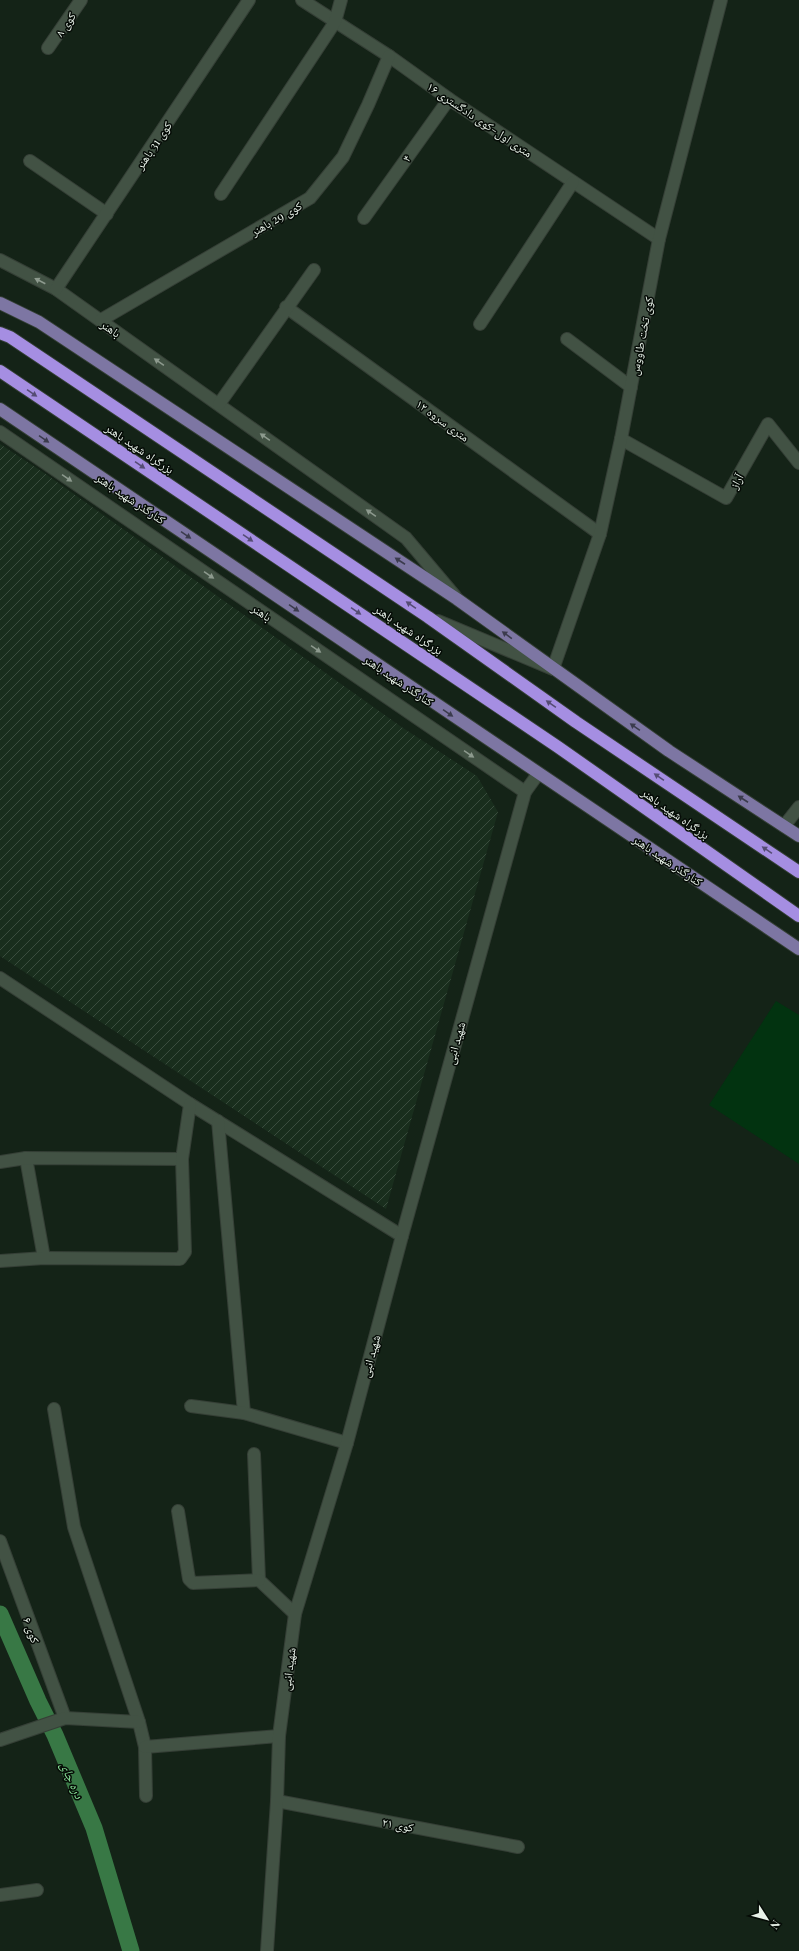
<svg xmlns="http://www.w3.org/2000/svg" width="799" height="1951" font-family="'Playfair Display','Noto Naskh Arabic',serif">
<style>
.industrial{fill:url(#industrial-furrows)}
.grass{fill:#023310}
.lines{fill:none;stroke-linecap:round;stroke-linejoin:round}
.canal{stroke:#387845;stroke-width:17}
.minor-casing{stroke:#353f36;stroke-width:14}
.major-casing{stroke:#353f36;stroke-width:14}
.highway-casing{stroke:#353f36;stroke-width:14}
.minor{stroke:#425244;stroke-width:12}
.major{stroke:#7d76a3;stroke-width:12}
.highway{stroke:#a58ee2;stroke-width:12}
.oneway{fill:#8d9a8e}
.oneway2{fill:#554c74}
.oneway3{fill:#3b3b4d}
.labels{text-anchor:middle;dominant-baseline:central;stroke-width:3;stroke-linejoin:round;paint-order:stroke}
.street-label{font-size:12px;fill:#e8f2e9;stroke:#050b06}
.water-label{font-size:13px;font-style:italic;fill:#85dd94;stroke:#050b06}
</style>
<defs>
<pattern id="industrial-furrows" width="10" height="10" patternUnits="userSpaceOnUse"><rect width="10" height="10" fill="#192e1d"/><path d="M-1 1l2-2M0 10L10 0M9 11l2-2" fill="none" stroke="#3a4d3e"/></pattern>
</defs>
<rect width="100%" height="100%" fill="#142317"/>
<!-- industrial -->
<polygon class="industrial" points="0,444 47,475 403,728 477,776 498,812 386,1209 0,956"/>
<!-- grass -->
<polygon class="grass" points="776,1001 799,1015 799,1164 709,1105"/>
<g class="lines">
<!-- canal -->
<polyline class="canal" points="0,1614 38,1701 55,1735 94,1828 131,1951"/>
<defs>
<g id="minor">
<polyline points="302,0 389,56 449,99 659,239"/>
<polyline points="48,48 81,0"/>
<polyline points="30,161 107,214"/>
<polyline points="221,194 335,22 341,0"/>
<polyline points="364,218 449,99"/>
<polyline points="0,260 56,289 406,538 455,596"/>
<polyline points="56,289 249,0"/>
<polyline points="286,307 600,534"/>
<polyline points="101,320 310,198 343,157 368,105 389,56"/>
<polyline points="480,324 573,182"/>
<polyline points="567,339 631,387"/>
<polyline points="219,404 314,270"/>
<polyline points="0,432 525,792"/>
<polyline points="621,439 726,498 768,424 799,463"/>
<polyline points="438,621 553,669 600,534 621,439 659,239 721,0"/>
<polyline points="784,826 799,807"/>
<polyline points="0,978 190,1104 402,1236"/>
<polyline points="218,1121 244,1413"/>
<polyline points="26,1158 44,1258"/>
<polyline points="0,1162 26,1158 182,1159"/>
<polyline points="0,1261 44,1258 180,1259 185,1252 182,1159 190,1104"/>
<polyline points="191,1406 244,1413 347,1443"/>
<polyline points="54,1409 74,1527 139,1722 145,1747 146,1796"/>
<polyline points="254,1454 259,1580 295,1614"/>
<polyline points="178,1511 189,1579 193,1583 259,1580"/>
<polyline points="0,1541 65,1718"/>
<polyline points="0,1740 65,1718 139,1722"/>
<polyline points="145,1747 279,1736"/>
<polyline points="277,1801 518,1847"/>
<polyline points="0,1895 37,1890"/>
<polyline points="267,1951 277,1801 279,1736 295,1614 347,1443 402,1236 525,792 538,774"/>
</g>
<g id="major">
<polyline points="0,303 39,322 457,599 669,751 799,836"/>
<polyline points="0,409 799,949"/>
</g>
<g id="highway">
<polyline points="0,333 10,337 428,617 576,722 799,872"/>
<polyline points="0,371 558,747 799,916"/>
</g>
</defs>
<!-- minor casing -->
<use href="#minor" class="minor-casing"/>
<!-- major casing -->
<use href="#major" class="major-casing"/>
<!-- highway casing -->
<use href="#highway" class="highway-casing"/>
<!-- minor -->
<use href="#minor" class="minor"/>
<!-- major -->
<use href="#major" class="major"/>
<!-- highway -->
<use href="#highway" class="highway"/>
</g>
<!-- one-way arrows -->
<defs><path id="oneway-solid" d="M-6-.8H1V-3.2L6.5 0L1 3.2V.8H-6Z"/></defs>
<g class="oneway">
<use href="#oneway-solid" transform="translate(40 281) rotate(-153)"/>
<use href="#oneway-solid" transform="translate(159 362) rotate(-145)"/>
<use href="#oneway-solid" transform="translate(265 437) rotate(-145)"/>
<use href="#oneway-solid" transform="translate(67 478) rotate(34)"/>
<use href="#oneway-solid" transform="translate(371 513) rotate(-145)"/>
<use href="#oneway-solid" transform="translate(209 575) rotate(34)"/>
<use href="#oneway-solid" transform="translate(316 649) rotate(34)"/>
<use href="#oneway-solid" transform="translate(469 754) rotate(34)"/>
</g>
<g class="oneway2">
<use href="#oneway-solid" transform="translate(32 393) rotate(34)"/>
<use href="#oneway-solid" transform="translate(140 465) rotate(34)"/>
<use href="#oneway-solid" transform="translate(248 538) rotate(34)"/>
<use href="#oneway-solid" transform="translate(411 605) rotate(-146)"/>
<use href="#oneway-solid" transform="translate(356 611) rotate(34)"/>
<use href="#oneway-solid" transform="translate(551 704) rotate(-145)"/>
<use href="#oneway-solid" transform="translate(659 777) rotate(-146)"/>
<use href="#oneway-solid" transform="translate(767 850) rotate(-146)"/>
</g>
<g class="oneway3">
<use href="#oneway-solid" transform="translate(44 439) rotate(34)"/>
<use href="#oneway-solid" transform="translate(186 535) rotate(34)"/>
<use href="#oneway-solid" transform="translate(400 561) rotate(-147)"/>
<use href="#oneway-solid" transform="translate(294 608) rotate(34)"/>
<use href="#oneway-solid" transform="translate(507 635) rotate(-144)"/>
<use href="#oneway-solid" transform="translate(448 713) rotate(34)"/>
<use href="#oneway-solid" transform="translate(635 727) rotate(-145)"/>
<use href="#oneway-solid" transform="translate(743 799) rotate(-147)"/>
</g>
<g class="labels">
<!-- street labels -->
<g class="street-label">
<text transform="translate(65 24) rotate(-56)">کوی ۸</text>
<text transform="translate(480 119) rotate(34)">۱۶ متری اول-کوی دادگستری</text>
<text transform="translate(153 145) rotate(-56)">کوی 31 باهنر</text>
<text transform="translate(406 158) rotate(-55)">۴</text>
<text transform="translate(276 218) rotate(-30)">کوی 29 باهنر</text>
<text transform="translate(111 328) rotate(35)">باهنر</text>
<text transform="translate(641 336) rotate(-79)">کوی تخت طاووس</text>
<text transform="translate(443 420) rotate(36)">۱۲ متری سروه</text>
<text transform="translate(140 448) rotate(34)">بزرگراه شهید باهنر</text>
<text transform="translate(736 481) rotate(-61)">آراز</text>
<text transform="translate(131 498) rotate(34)">کنارگذر شهید باهنر</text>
<text transform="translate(262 612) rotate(34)">باهنر</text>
<text transform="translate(409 629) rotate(34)">بزرگراه شهید باهنر</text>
<text transform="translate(399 680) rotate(34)">کنارگذر شهید باهنر</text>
<text transform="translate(676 813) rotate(35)">بزرگراه شهید باهنر</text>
<text transform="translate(668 860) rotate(34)">کنارگذر شهید باهنر</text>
<text transform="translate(455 1043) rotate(-75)">شهید انبی</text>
<text transform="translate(370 1356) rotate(-75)">شهید انبی</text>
<text transform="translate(32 1630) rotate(70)">کوی ۶</text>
<text transform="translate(288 1669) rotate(-83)">شهید انبی</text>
<text transform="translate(398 1824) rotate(11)">کوی ۲۱</text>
</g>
<!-- water labels -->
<g class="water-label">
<text transform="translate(73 1780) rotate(66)">دره چای</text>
</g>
</g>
<!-- north arrow -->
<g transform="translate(767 1919) rotate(126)" stroke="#050b06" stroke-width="3" paint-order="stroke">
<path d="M0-3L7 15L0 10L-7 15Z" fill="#e8f2e9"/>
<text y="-6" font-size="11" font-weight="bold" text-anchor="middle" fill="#e8f2e9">N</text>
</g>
</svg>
